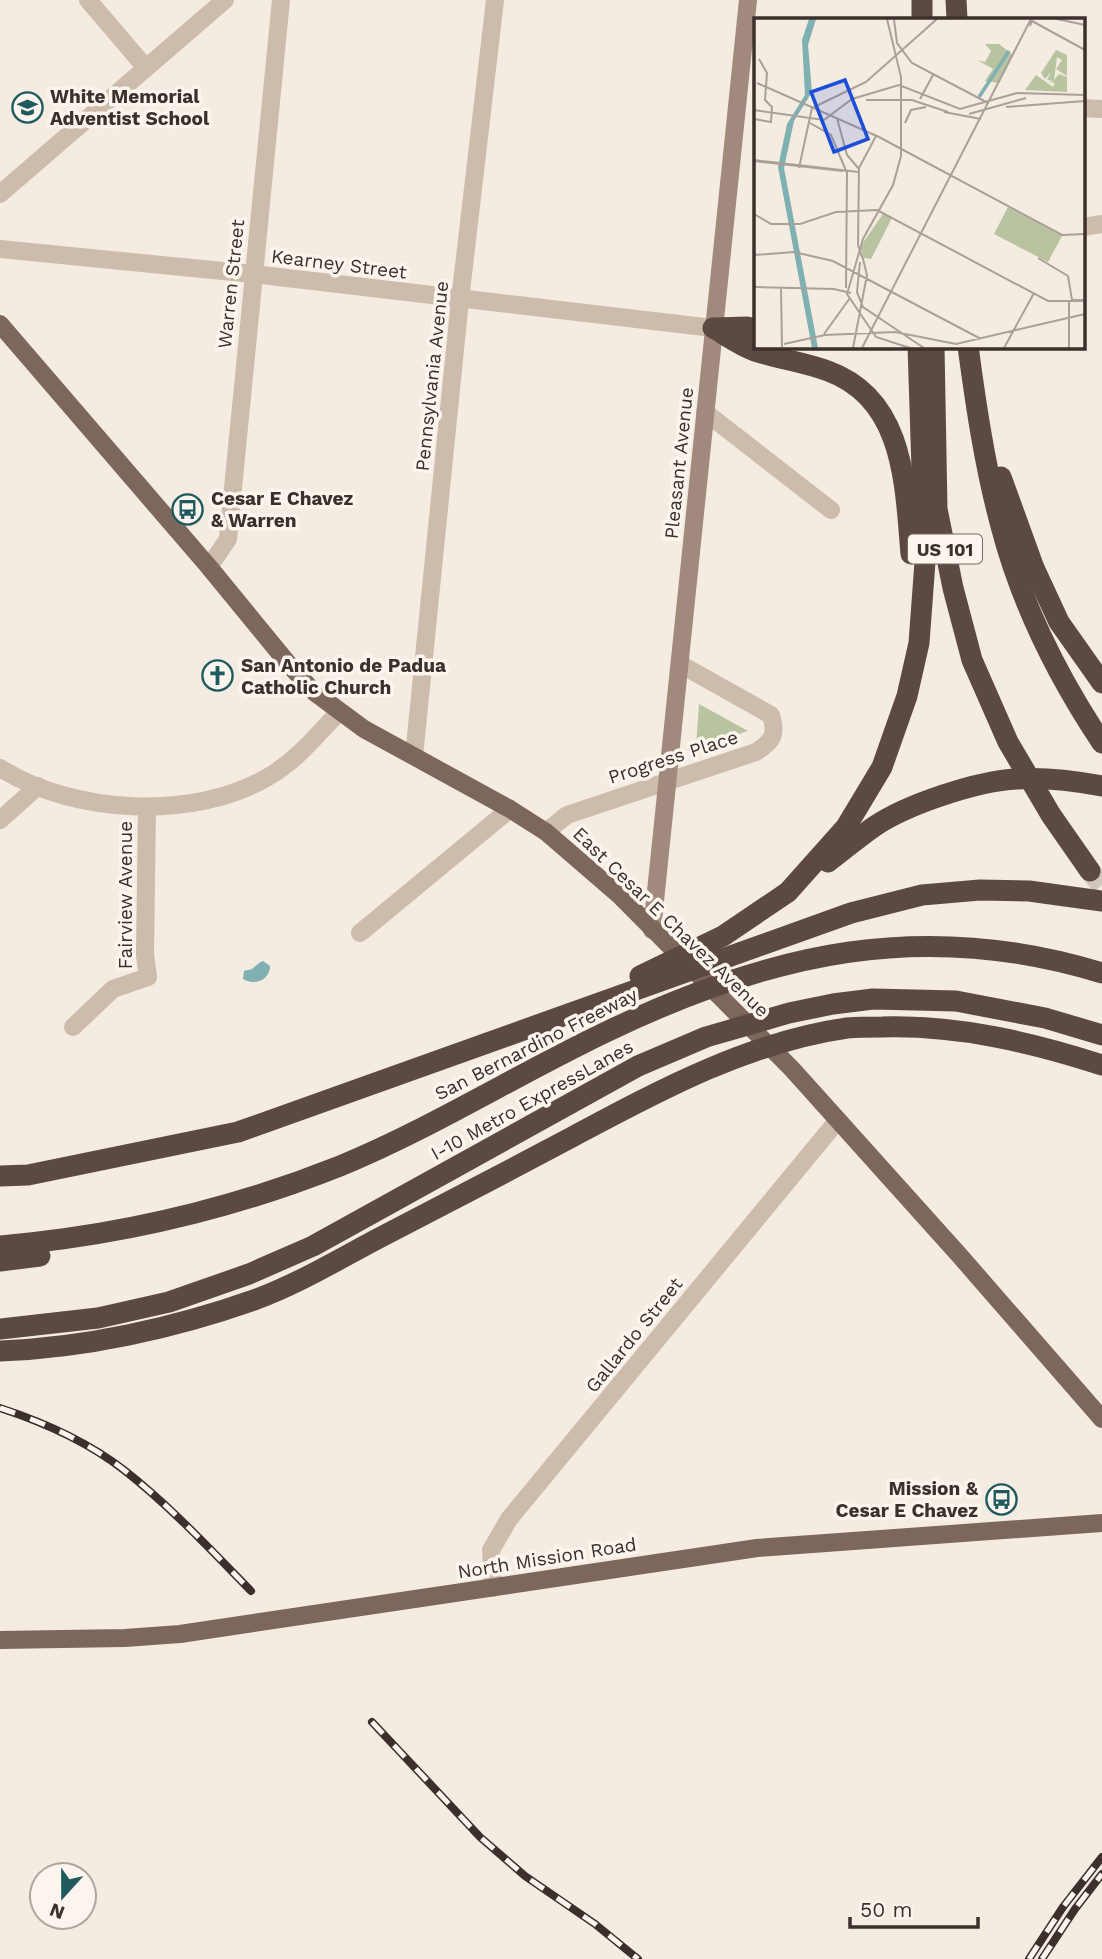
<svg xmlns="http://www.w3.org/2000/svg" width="1102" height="1959" font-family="'Work Sans',sans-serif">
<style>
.green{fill:#b8c4a0}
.water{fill:#7fb0b2}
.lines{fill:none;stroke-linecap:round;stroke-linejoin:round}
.motorway-tunnel{stroke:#cfc6bd;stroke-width:21;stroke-dasharray:21 10;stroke-linecap:butt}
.minor{stroke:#cdbbac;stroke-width:18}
.tertiary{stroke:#cdbbac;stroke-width:18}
.secondary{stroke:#a18a7d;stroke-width:18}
.primary{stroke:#7d675c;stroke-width:18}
.motorway{stroke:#5c4a42;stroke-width:21}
.rail-casing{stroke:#3b302b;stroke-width:8}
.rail{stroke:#fbf5ee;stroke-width:5;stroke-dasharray:16;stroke-linecap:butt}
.labels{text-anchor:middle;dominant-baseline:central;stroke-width:7;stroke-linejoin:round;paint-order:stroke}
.shield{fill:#fbf5ee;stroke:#756b66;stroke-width:2}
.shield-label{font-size:18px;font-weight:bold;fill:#3b302b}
.poi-label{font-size:19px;font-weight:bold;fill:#3b302b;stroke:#fbf5ee;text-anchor:start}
.street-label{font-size:19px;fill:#3b302b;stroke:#fbf5ee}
.inset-river{fill:none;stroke:#7fb0b2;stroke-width:3.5}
.inset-road{fill:none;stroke:#aaa098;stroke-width:2}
.view{fill:#1d4ed8;fill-opacity:0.15;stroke:#1d4ed8;stroke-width:3.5}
.inset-edge{fill:none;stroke:#3b302b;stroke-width:3.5}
</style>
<rect width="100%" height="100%" fill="#f4ebe1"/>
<!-- green -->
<polygon class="green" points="699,704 748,731 696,748"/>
<!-- water -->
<path class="water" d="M 263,961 L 270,966 C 270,980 255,986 243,979 L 244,971 L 252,969 L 259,963 Z"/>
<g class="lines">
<!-- motorway-tunnel -->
<polyline class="motorway-tunnel" points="1090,871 1102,885"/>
<!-- minor -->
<g class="minor">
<polyline points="88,0 146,68"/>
<polyline points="1083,108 1102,109"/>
<polyline points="1083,227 1102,224"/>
<polyline points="0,249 253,274 713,328"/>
<polyline points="705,412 831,510"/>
<polyline points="209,567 228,539 281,0"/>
<polyline points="414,756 460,300 495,0"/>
<path d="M 0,768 C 73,814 193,821 268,777 C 296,761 317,735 339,712"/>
<polyline points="0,820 38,786"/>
<path d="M 546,832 L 567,815 L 756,752 C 773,741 777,735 771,715 L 680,664"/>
<polyline points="360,933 510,809"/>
<polyline points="73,1027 113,989 148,977 145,955 147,807"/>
<polyline points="493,1588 491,1550 509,1519 838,1120"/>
</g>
<!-- tertiary -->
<polyline class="tertiary" points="0,194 225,0"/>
<!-- secondary -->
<polyline class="secondary" points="652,930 748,0"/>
<!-- primary -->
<g class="primary">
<polyline points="0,324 209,567 291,667 314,692 364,729 510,809 546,832 619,895 792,1069 960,1256 1102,1419"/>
<polyline points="0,1640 125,1638 180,1634 757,1548 1102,1523"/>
</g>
<!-- motorway -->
<g class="motorway">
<polyline points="922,0 922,19"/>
<polyline points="956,0 957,19"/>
<path d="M 713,328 C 727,336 741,346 755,351 C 779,359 804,362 828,371 C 905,399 905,485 911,554"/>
<polyline points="715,328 747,327 755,329"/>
<polyline points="934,346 937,509 953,588 972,660 1008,742 1051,815 1090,871"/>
<path d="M 968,346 C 976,406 985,467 1001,526 C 1021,603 1058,677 1102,743"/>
<polyline points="1001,477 1034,568 1059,622 1102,683"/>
<path d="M 828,862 C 844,850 859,837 875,826 C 908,804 977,781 1017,779 C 1045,777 1075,781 1102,786"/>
<polyline points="640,976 723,936 788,892 846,827 882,767 907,696 919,643 925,562 918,346"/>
<polyline points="0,1176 28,1175 238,1132 851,913 922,895 980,890 1029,891 1102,901"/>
<path d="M 0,1246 C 116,1236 232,1209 340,1166 C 432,1128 516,1075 606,1032 C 770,953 923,918 1102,973"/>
<polyline points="0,1261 40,1256"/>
<polyline points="0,1329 98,1318 169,1302 249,1274 313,1246 638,1066 706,1037 789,1013 833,1004 873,999 956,1001 1045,1018 1102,1035"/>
<path d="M 0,1351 C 84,1348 175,1328 254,1300 C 298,1284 339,1259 381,1237 C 445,1204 510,1170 574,1136 C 660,1090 749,1042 847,1028 C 859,1027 871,1027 882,1027 C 958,1025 1031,1042 1102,1065"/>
</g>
<defs>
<g id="rail">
<path d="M 0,1408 C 43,1422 88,1442 124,1470 C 170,1506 210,1549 251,1591"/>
<polyline points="372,1722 480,1837 525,1876 595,1924 638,1959"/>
<polyline points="1029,1959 1063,1907 1102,1857"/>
<polyline points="1042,1959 1075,1909 1102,1874"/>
</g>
</defs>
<!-- rail casing -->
<use href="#rail" class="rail-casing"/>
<!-- rail -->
<use href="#rail" class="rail"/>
</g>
<!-- icons -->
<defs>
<symbol id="school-ring" viewBox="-11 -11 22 22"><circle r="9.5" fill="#fbf5ee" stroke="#1f5a5e" stroke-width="1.5"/><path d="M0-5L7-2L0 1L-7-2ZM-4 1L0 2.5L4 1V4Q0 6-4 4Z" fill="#1f5a5e"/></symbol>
<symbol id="bus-ring" viewBox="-11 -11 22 22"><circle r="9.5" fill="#fbf5ee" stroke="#1f5a5e" stroke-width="1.5"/><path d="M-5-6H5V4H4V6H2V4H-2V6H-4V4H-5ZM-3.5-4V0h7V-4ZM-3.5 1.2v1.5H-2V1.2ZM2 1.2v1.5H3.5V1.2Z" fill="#1f5a5e"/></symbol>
<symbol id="church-ring" viewBox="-11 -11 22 22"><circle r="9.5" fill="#fbf5ee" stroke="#1f5a5e" stroke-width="1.5"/><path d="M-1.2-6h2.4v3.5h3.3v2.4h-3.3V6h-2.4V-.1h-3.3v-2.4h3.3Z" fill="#1f5a5e"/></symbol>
</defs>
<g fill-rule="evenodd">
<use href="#school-ring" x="10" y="90" width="35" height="35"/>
<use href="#bus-ring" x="170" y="492" width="35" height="35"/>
<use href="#church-ring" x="200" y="658" width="35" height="35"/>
<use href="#bus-ring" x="984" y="1482" width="35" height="35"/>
</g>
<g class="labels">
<!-- shield labels -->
<rect class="shield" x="908" y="534.5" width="74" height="29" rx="5"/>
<g class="shield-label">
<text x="945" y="549">US 101</text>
</g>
<!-- poi labels -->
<g class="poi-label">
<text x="50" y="96">White Memorial<tspan x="50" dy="22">Adventist School</tspan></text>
<text x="211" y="498">Cesar E Chavez<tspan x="211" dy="22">&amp; Warren</tspan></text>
<text x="241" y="665">San Antonio de Padua<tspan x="241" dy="22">Catholic Church</tspan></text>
<text x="978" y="1488" text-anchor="end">Mission &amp;<tspan x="978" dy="22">Cesar E Chavez</tspan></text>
</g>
<!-- street labels -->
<g class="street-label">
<text transform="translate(339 264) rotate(7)">Kearney Street</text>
<text transform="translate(231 284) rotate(-84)">Warren Street</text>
<text transform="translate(432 376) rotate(-84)">Pennsylvania Avenue</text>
<text transform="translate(679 463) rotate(-84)">Pleasant Avenue</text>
<text transform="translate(673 757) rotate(-18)">Progress Place</text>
<text transform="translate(125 895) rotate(-90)">Fairview Avenue</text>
<text transform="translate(671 922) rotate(44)">East Cesar E Chavez Avenue</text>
<text transform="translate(536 1044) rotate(-27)">San Bernardino Freeway</text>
<text transform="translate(532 1100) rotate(-29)">I-10 Metro ExpressLanes</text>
<text transform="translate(634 1335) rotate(-51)">Gallardo Street</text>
<text transform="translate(547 1558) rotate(-9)">North Mission Road</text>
</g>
</g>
<!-- overview -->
<g transform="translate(754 18)">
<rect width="331" height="331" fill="#f4ebe1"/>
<path d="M 231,26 L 245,26 L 259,37 L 245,65 L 231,63 L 239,51 L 223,42 L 231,44 L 237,33 ZM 302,32 L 313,37 L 313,58 L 302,51 L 308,42 L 303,39 L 300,62 L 305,56 L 313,59 L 313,74 L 271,72 L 282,57 L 299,69 L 301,65 L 295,64 L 300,63 L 293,62 L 297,54 L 291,61 L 287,55 ZM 254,189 L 308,218 L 294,244 L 240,216 ZM 129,196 L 138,200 L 117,241 L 110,240 L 106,229 Z" fill="#b8c4a0"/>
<path d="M 55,1 L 62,1 L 54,27 L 58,74 L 40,103 L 30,150 L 64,330 L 58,330 L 24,149 L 33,106 L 51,77 L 48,22 Z" fill="#7fb0b2"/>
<path class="inset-river" d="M 225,79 L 255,33"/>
<path class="inset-road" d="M 133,1 L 147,59 L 147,138 L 139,167 L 109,221 L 93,276 L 122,319 L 156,330M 140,1 L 143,25 L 158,45 L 234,85M 303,1 L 331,7M 276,8 L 278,3 L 331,32M 3,65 L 125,119M 166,81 L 179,57M 112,82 L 158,82 L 194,94M 252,89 L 331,83M 0,92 L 70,102 L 98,81 L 145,67 L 206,91 L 263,75 L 331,77M 190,94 L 227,101M 215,96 L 272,80M 83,100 L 93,137 L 105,151M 0,101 L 17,104 L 18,89 L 11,82 L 13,55 L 5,41M 56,105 L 77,117 L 93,155 L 92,270M 151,105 L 157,92 L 172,89M 125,119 L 308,217 L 331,216M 0,142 L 105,154M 0,143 L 89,153M 45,150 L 58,90 L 112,64 L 183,1M 0,196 L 17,206 L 46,206 L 82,194 L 123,192 L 294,283 L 331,283M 0,237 L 40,234 L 79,243 L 227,321M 108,239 L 104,227 L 105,150 L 122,118M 284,240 L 314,258 L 318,282 L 331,282M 106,244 L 103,274 L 109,289 L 170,330M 0,269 L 80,271 L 97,275M 27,270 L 28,329M 315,282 L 315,330M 70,316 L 96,280M 30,326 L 71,317 L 141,314 L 202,326 L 331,296M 99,330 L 113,257 L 108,237M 108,330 L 277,1M 250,330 L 280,275"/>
<path class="view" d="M 91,62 L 114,121 L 80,134 L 57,74 Z"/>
<rect width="331" height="331" class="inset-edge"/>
</g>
<!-- north arrow -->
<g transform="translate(63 1896) rotate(201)"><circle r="33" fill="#fbf5ee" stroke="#aea6a0" stroke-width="2"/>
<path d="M0-5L12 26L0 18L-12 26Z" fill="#1f5a5e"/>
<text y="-10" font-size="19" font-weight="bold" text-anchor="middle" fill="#3b302b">N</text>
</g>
<!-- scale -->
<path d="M850 1917v10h128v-10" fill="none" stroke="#3b302b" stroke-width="3.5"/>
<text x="860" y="1917" font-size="21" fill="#3b302b" stroke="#fbf5ee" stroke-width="5" paint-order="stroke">50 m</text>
</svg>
